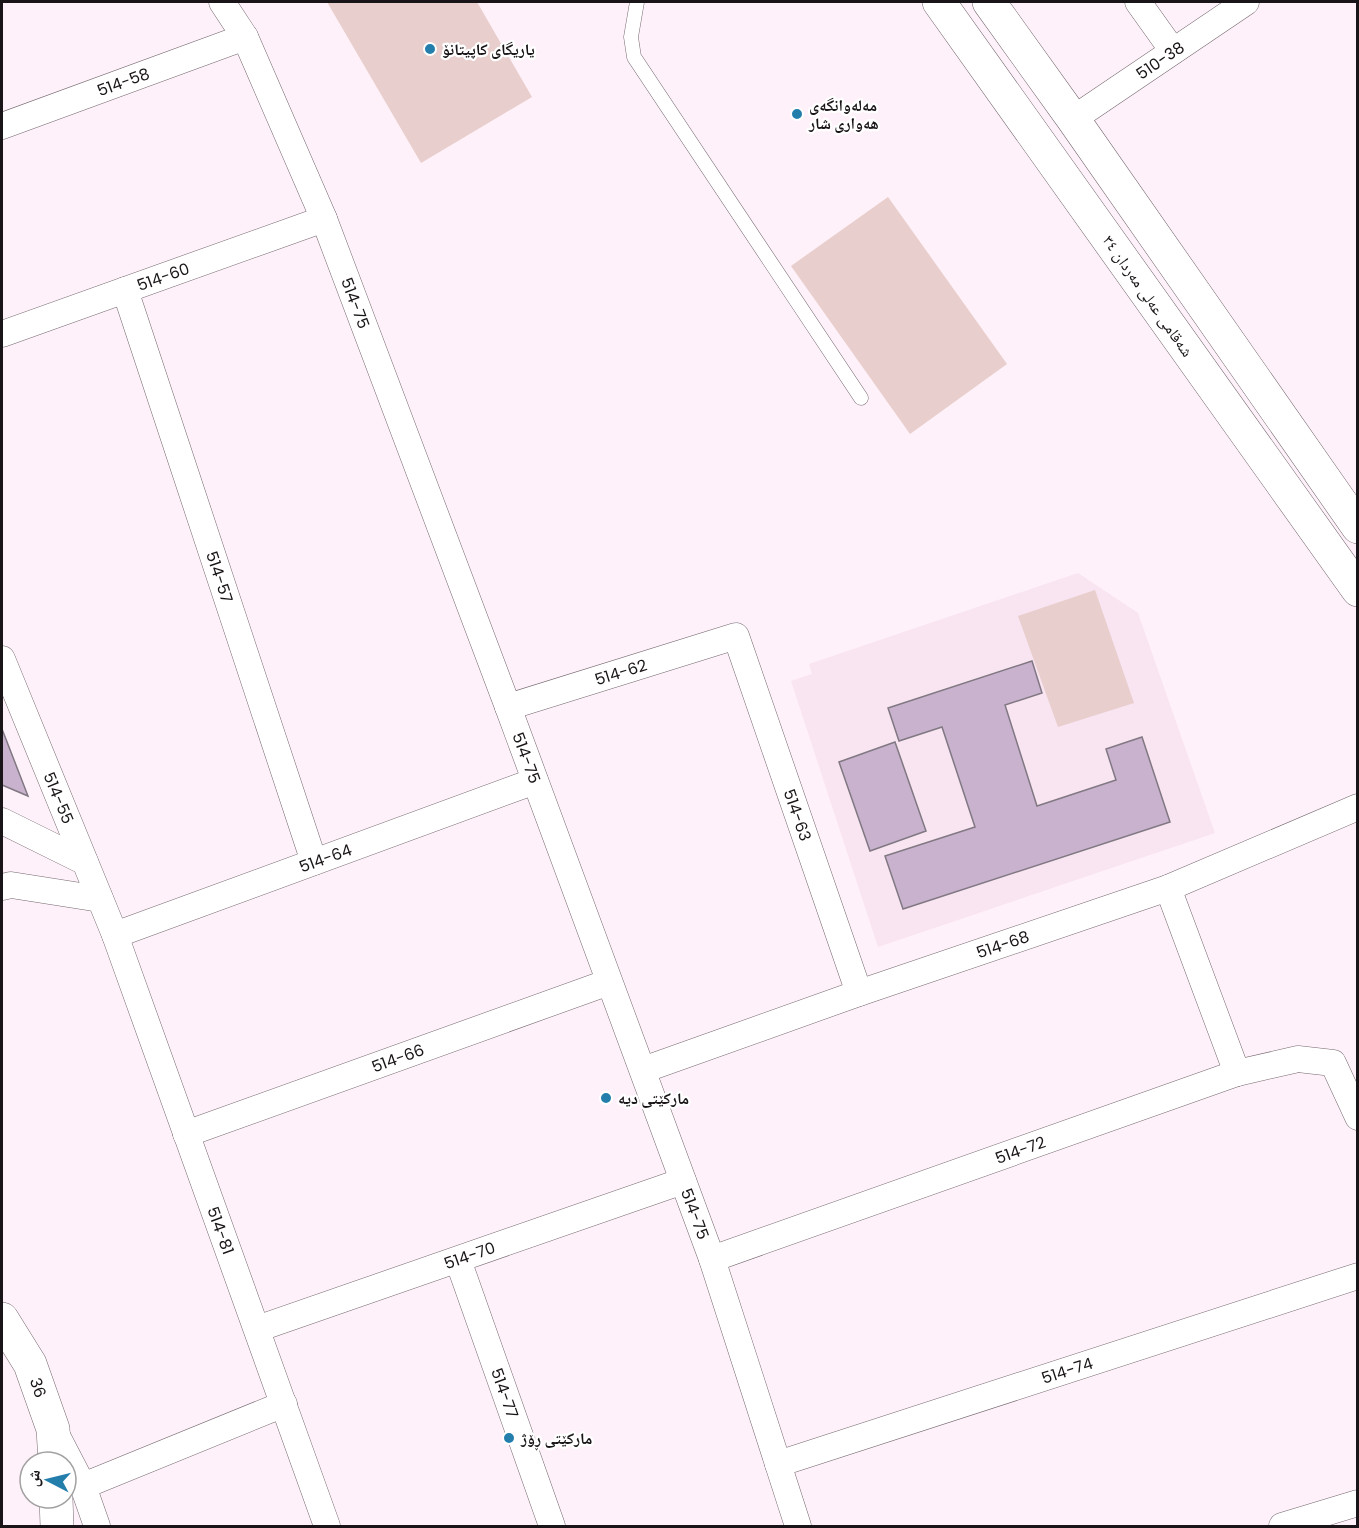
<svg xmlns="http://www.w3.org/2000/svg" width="1359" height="1528" font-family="Poppins,'Noto Naskh Arabic',sans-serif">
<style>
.built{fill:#f9e4f1}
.green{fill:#e8cecc}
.building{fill:#c9b2ce;stroke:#807882;stroke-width:1.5}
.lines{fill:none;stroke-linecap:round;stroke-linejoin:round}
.lane-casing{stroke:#74686f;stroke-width:15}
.street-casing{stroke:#74686f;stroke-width:27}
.secondary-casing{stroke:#74686f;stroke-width:34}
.lane{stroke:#fff;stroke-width:14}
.street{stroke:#fff;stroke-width:26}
.secondary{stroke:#fff;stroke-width:33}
.poi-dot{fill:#247eac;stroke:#fff;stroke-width:2}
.labels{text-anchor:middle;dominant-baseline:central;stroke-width:4.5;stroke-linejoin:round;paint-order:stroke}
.poi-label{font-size:16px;font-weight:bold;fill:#191417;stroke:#fff;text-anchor:start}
.street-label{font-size:16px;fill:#191417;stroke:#fff}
</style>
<rect width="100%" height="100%" fill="#fff1f9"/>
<!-- built -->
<polygon class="built" points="1078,573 1138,613 1215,833 878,947 791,681 812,674 809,664"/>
<!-- green -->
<g class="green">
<polygon points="327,2 477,2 532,97 421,163"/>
<polygon points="888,197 1007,364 910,434 791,266"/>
<polygon points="1095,590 1134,703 1058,727 1018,616"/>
</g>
<!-- building -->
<g class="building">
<polygon points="1032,661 1042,693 1005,705 1037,806 1116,780 1106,749 1142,737 1170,822 903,909 885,856 975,827 942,727 899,741 888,708"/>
<polygon points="2,729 28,796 2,785"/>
<polygon points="895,742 926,831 870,851 839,762"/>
</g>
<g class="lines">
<defs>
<polyline id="lane" points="637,2 631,37 634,57 861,398"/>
<g id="street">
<path id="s1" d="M 222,2 L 245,37 L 324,219 L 508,707 L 712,1259 L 798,1526"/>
<polyline points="1138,2 1173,51"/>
<path id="s2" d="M 1073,119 L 1246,2"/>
<path id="s3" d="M 2,126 L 245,37"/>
<path id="s4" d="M 125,290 L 314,862"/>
<path id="s5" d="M 2,334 L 324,219"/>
<path id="s6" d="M 2,659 L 115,935 L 327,1526"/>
<path id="s7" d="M 508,707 L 736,636 L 859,993"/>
<polyline points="2,821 85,862"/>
<polyline points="2,887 11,885 100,899"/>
<polyline points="1168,888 1237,1073"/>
<path id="s8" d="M 115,935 L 535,781"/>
<path id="s9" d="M 643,1070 L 859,993 L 1168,888 L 1358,807"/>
<path id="s10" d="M 186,1134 L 609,982"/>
<path id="s11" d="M 712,1259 L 1237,1073 L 1298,1059 L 1333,1063 L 1358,1117"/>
<path id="s12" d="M 458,1260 L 552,1526"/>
<path id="s13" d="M 257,1329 L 683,1181"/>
<polyline points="56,1434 83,1486 97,1526"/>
<path id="s14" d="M 778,1464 L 1358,1276"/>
<polyline points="83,1486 284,1404"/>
<polyline points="1282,1526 1358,1503"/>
</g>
<g id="secondary">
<polyline points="939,2 1358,590"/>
<polyline points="989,2 1073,119 1358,527"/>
<path id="s15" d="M 2,1319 L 30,1364 L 53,1429 L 55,1462"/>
<polyline points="56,1498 57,1526"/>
</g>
</defs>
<!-- lane casing -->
<use href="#lane" class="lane-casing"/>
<!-- street casing -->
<use href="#street" class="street-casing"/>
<!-- secondary casing -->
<use href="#secondary" class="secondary-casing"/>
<!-- lane -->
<use href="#lane" class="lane"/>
<!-- street -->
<use href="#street" class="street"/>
<!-- secondary -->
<use href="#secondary" class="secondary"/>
</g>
<!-- markers -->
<g class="poi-dot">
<circle cx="430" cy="49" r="6"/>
<circle cx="797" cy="114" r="6"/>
<circle cx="606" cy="1098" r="6"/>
<circle cx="509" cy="1438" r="6"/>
</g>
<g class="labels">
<!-- poi labels -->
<g class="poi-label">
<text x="442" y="49">یاریگای کاپیتانۆ</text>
<text x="809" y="105">مەلەوانگەی<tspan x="809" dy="18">هەواری شار</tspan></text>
<text x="618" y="1098">مارکێتی دیە</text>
<text x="521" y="1438">مارکێتی ڕۆژ</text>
</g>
<!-- street labels -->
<g class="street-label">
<text stroke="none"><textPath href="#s2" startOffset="105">510-38</textPath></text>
<text stroke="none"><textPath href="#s3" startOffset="129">514-58</textPath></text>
<text stroke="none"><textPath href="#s5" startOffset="171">514-60</textPath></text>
<text transform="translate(1148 296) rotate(55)">شەقامی عەلی مەردان ٣٤</text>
<text stroke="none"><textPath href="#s1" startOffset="330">514-75</textPath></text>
<text stroke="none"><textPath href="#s4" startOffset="302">514-57</textPath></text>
<text stroke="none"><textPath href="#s7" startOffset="118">514-62</textPath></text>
<text stroke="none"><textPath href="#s1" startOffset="816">514-75</textPath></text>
<text stroke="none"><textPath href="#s6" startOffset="150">514-55</textPath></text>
<text stroke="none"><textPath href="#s7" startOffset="428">514-63</textPath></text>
<text stroke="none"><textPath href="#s8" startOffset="224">514-64</textPath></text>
<text stroke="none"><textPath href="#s9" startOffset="381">514-68</textPath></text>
<text stroke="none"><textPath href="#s10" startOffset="225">514-66</textPath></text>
<text stroke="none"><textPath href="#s11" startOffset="327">514-72</textPath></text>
<text stroke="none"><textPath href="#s1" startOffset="1302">514-75</textPath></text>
<text stroke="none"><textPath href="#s6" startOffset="612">514-81</textPath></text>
<text stroke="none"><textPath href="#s13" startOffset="225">514-70</textPath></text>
<text stroke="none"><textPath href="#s14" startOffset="304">514-74</textPath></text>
<text stroke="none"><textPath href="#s15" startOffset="78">36</textPath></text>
<text stroke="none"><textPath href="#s12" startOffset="141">514-77</textPath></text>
</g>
</g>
<!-- border -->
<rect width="1359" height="1528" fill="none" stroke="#191417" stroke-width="6"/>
<!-- north arrow -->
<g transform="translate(48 1480) rotate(277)"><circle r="28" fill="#ffffff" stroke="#a3a1a2" stroke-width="1.5"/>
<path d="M0-4.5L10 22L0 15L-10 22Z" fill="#247eac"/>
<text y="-9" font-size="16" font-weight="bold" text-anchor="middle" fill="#191417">ش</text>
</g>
</svg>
